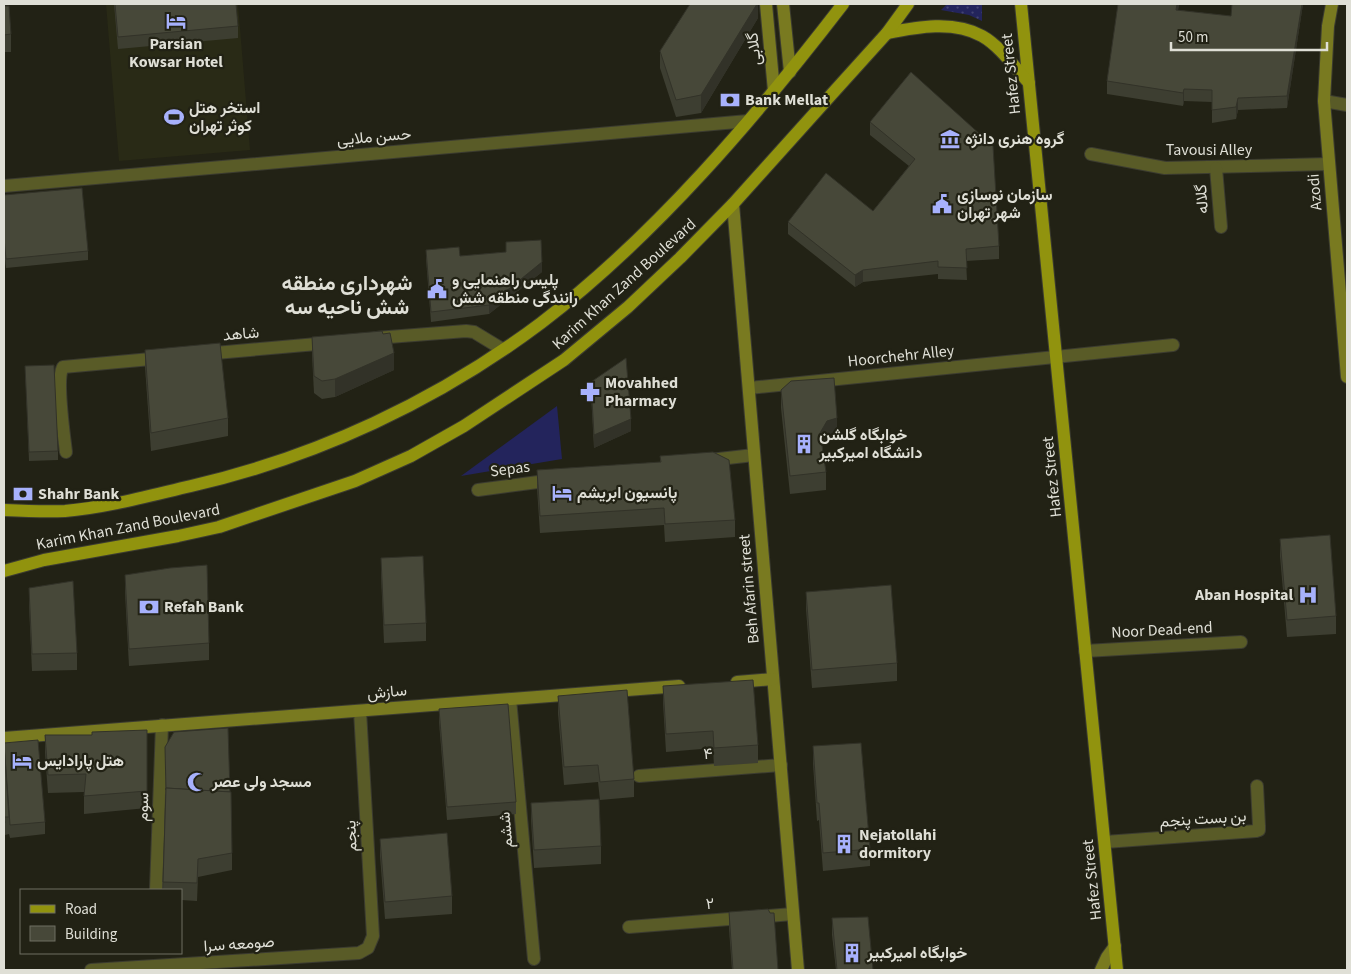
<svg xmlns="http://www.w3.org/2000/svg" width="1351" height="974" font-family="'Source Sans 3',Vazirmatn,sans-serif">
<style>
.built{fill:#292a16}
.grass{fill:url(#grass-dots)}
.green{fill:#23245c}
.lines{fill:none;stroke-linecap:round;stroke-linejoin:round}
.street-casing{stroke:#3c3c30;stroke-width:14}
.secondary-casing{stroke:#3c3c30;stroke-width:14}
.primary-casing{stroke:#3c3c30;stroke-width:14}
.street{stroke:#595b27;stroke-width:12}
.secondary{stroke:#797a20;stroke-width:12}
.primary{stroke:#91930e;stroke-width:12}
.wall{fill:#3d3e31}
.shaded-wall{fill:#323228}
.building{fill:#474839;stroke:#323228}
.labels{text-anchor:middle;dominant-baseline:central;stroke-width:4.5;stroke-linejoin:round;paint-order:stroke}
.poi-label{font-size:16px;font-weight:bold;fill:#dfdfd6;stroke:#222215;text-anchor:start}
.street-label{font-size:16px;fill:#dfdfd6;stroke:#222215}
.district-label{font-size:21px;font-weight:bold;fill:#dfdfd6;stroke:#222215}
</style>
<defs>
<pattern id="grass-dots" width="8" height="8" patternUnits="userSpaceOnUse" patternTransform="scale(1.25)"><rect width="8" height="8" fill="#23245c"/><path d="M2 2h.1M6 6h.1" fill="none" stroke="#424373" stroke-width="1.8" stroke-linecap="round"/></pattern>
</defs>
<rect width="100%" height="100%" fill="#222215"/>
<!-- built -->
<polygon class="built" points="106,4 238,4 250,150 119,161"/>
<!-- grass -->
<polygon class="grass" points="947,4 982,4 982,21 969,15 941,10"/>
<!-- green -->
<polygon class="green" points="557,406 562,459 461,476"/>
<g class="lines">
<defs>
<g id="street">
<polyline points="1324,101 1347,105"/>
<polyline points="1091,154 1165,168 1329,164"/>
<polyline points="1216,168 1221,227"/>
<polyline points="4,186 748,121"/>
<polyline points="376,338 466,331 474,332 502,349"/>
<polyline points="204,354 328,343"/>
<polyline points="749,388 1173,345"/>
<path d="M 66,452 C 64,436 56,378 63,367 L 162,358"/>
<polyline points="710,460 754,455"/>
<polyline points="478,490 553,480"/>
<polyline points="1085,651 1241,642"/>
<polyline points="510,699 534,959"/>
<polyline points="639,776 781,765"/>
<polyline points="1105,842 1256,831 1259,830 1259,826 1257,786"/>
<polyline points="156,890 162,725"/>
<polyline points="629,927 793,914"/>
<polyline points="91,970 359,953 368,948 373,936 360,711"/>
</g>
<g id="secondary">
<polyline points="766,4 774,91"/>
<polyline points="783,4 790,72"/>
<polyline points="1332,4 1328,26 1324,101 1347,377"/>
<polyline points="733,204 798,970"/>
<polyline points="737,682 773,679"/>
<polyline points="4,738 679,686"/>
<polyline points="1101,970 1107,957 1115,946"/>
</g>
<g id="primary">
<polyline points="1021,4 1117,970"/>
<path d="M 887,33 C 917,27 954,20 982,36 C 1000,46 1015,68 1029,83"/>
<path d="M 4,510 C 24,511 45,512 65,511 C 105,508 152,495 191,486 C 317,457 437,401 541,323 C 655,236 756,117 843,4"/>
<polyline points="4,571 44,560 178,536 219,527 355,481 411,456 464,426 564,360 628,307 680,258 733,204 831,95 887,33 908,4"/>
</g>
</defs>
<!-- street casing -->
<use href="#street" class="street-casing"/>
<!-- secondary casing -->
<use href="#secondary" class="secondary-casing"/>
<!-- primary casing -->
<use href="#primary" class="primary-casing"/>
<!-- street -->
<use href="#street" class="street"/>
<!-- secondary -->
<use href="#secondary" class="secondary"/>
<!-- primary -->
<use href="#primary" class="primary"/>
</g>
<!-- wall -->
<g class="wall">
<polygon points="4,4 11,34 11,52 4,52"/>
<polygon points="114,4 236,4 238,26 238,38 118,49"/>
<polygon points="758,4 758,18 701,113 676,117 660,68 660,51"/>
<polygon points="1118,4 1179,4 1178,10 1231,16 1303,4 1287,108 1238,110 1236,119 1212,123 1212,102 1184,101 1183,106 1107,94 1107,81"/>
<polygon points="911,72 999,246 999,259 966,261 967,280 938,279 938,274 863,282 855,287 788,234 788,222 873,211 909,166 870,135 870,122"/>
<polygon points="4,195 88,251 88,260 6,268 4,248"/>
<polygon points="506,242 542,272 489,314 431,322 426,259 426,250 460,256 506,252"/>
<polygon points="383,334 394,370 335,397 322,399 314,393 312,355 312,337"/>
<polygon points="145,350 228,418 228,436 151,451 145,367"/>
<polygon points="25,366 58,451 58,460 29,461"/>
<polygon points="591,382 631,431 594,448 591,394"/>
<polygon points="781,390 837,435 827,439 822,447 826,472 826,490 790,494 781,408"/>
<polygon points="660,456 735,520 735,537 665,542 664,525 540,533 537,488 537,470 660,462"/>
<polygon points="1280,539 1336,616 1336,634 1287,637 1280,556"/>
<polygon points="381,558 426,623 426,641 384,643 381,575"/>
<polygon points="125,575 209,643 209,660 129,666 125,593"/>
<polygon points="29,588 77,653 77,670 32,671 29,606"/>
<polygon points="806,592 897,663 897,681 812,688 806,609"/>
<polygon points="663,686 758,745 758,763 714,766 713,748 666,752 663,703"/>
<polygon points="558,696 634,779 634,797 600,800 598,782 564,785 558,713"/>
<polygon points="439,709 516,802 516,814 447,820 439,722"/>
<polygon points="147,730 147,808 84,814 84,792 48,793 45,753 45,735 92,735"/>
<polygon points="4,743 45,822 45,834 10,838 9,834 5,835 5,840 4,840"/>
<polygon points="813,746 870,849 870,866 823,871 819,820 817,821 813,764"/>
<polygon points="165,794 232,853 232,870 198,877 197,901 181,900 181,890 163,890"/>
<polygon points="531,803 601,846 601,864 534,868 531,820"/>
<polygon points="380,839 452,896 452,914 385,919 380,856"/>
<polygon points="729,912 770,913 778,970 732,970 729,929"/>
<polygon points="832,918 873,970 836,970 832,935"/>
</g>
<!-- shaded-wall -->
<g class="shaded-wall">
<polygon points="757,4 758,4 758,18 701,113 701,95"/>
<polygon points="1177,4 1179,4 1176,23 1176,10"/>
<polygon points="1302,4 1303,4 1287,108 1287,96"/>
<polygon points="1184,89 1184,101 1183,106 1183,93"/>
<polygon points="1238,98 1238,110 1236,119 1236,107"/>
<polygon points="542,262 542,272 489,314 489,305"/>
<polygon points="863,270 863,282 855,287 855,275"/>
<polygon points="394,353 394,370 335,397 335,379"/>
<polygon points="837,418 837,435 827,439 820,450 820,433 827,421"/>
<polygon points="631,419 631,431 594,448 594,435"/>
</g>
<!-- building -->
<g class="building">
<polygon points="4,4 5,4 5,6 9,6 11,34 4,35"/>
<polygon points="115,4 236,4 238,26 118,37"/>
<polygon points="690,4 757,4 701,95 676,100 660,51"/>
<polygon points="1118,4 1177,4 1176,10 1231,16 1232,4 1302,4 1287,96 1238,98 1236,107 1212,110 1212,90 1184,89 1183,93 1107,81"/>
<polygon points="911,72 993,146 999,246 966,249 967,268 938,267 938,261 863,270 855,275 788,222 826,173 873,211 915,159 870,122"/>
<polygon points="82,188 88,251 6,259 4,238 4,195"/>
<polygon points="541,240 542,262 489,305 431,312 426,250 459,247 460,256 506,252 506,242"/>
<polygon points="382,331 383,334 390,333 394,353 335,379 322,381 314,376 312,337"/>
<polygon points="220,343 228,418 151,433 145,350"/>
<polygon points="626,358 631,419 594,435 591,382"/>
<polygon points="54,365 58,451 29,452 25,366"/>
<polygon points="834,378 837,418 827,421 820,433 826,472 790,476 781,390 791,381"/>
<polygon points="713,452 729,460 735,520 665,524 664,508 540,516 537,470 661,462 660,456"/>
<polygon points="1330,535 1336,616 1287,620 1280,539"/>
<polygon points="423,556 426,623 384,625 381,558"/>
<polygon points="207,565 209,643 129,649 125,575 170,568"/>
<polygon points="73,581 77,653 32,654 29,588"/>
<polygon points="891,585 897,663 812,670 806,592"/>
<polygon points="753,680 758,745 714,748 713,731 666,734 663,686"/>
<polygon points="627,690 634,779 600,782 598,765 564,767 558,696"/>
<polygon points="508,704 516,802 447,807 439,709"/>
<polygon points="228,728 230,792 166,788 166,790 165,747 174,732"/>
<polygon points="147,730 147,791 84,796 86,774 48,775 45,735 92,735 92,732"/>
<polygon points="38,740 45,822 10,825 4,743"/>
<polygon points="861,743 870,849 823,853 819,803 817,803 813,746"/>
<polygon points="4,746 9,817 4,817 5,823 4,823"/>
<polygon points="166,788 231,792 232,853 198,859 197,883 163,882"/>
<polygon points="599,799 601,846 534,850 531,803"/>
<polygon points="447,833 452,896 385,902 380,839"/>
<polygon points="768,909 770,913 774,913 778,970 733,970 729,912"/>
<polygon points="868,917 873,970 837,970 832,918"/>
</g>
<!-- icons -->
<defs>
<symbol id="hotel-bare" viewBox="-9 -9 18 18"><path d="M-6-4.5h1.5V1H6V5H4.5V3h-9V5H-6ZM-4 0a1.8 1.8 0 1 1 3.6 0ZM.5 0V-2.5h3Q6-2.5 6 0Z" fill="#a7b1fc" stroke="#222215" stroke-width="2.5" paint-order="stroke"/></symbol>
<symbol id="bank-bare" viewBox="-9 -9 18 18"><path d="M-6-4H6V4H-6ZM0-2.3a2.3 2.3 0 1 0 0 4.6a2.3 2.3 0 1 0 0-4.6Z" fill="#a7b1fc" stroke="#222215" stroke-width="2.5" paint-order="stroke"/></symbol>
<symbol id="stadium-bare" viewBox="-9 -9 18 18"><path d="M0-5a6.5 5 0 1 0 0 10a6.5 5 0 1 0 0-10ZM-3.5-1.8h7v3.6h-7Z" fill="#a7b1fc" stroke="#222215" stroke-width="2.5" paint-order="stroke"/></symbol>
<symbol id="museum-bare" viewBox="-9 -9 18 18"><path d="M0-6L6-3V-2H-6V-3ZM-5-1h2V3h-2ZM-1-1h2V3h-2ZM3-1h2V3H3ZM-6 4H6V6H-6Z" fill="#a7b1fc" stroke="#222215" stroke-width="2.5" paint-order="stroke"/></symbol>
<symbol id="civic-bare" viewBox="-9 -9 18 18"><path d="M-.6-6.5H3V-4.5H.6V-3L4-1V1h2V6H-6V1h2V-1L-.6-3ZM-1.2 2.5V6h2.4V2.5Z" fill="#a7b1fc" stroke="#222215" stroke-width="2.5" paint-order="stroke"/></symbol>
<symbol id="pharmacy-bare" viewBox="-9 -9 18 18"><path d="M-2-6h4v4h4v4h-4v4h-4v-4h-4v-4h4Z" fill="#a7b1fc" stroke="#222215" stroke-width="2.5" paint-order="stroke"/></symbol>
<symbol id="building-bare" viewBox="-9 -9 18 18"><path d="M-4-6H4V6H1V3H-1V6H-4ZM-2.5-4.3h1.7v1.8h-1.7ZM.8-4.3h1.7v1.8H.8ZM-2.5-1h1.7V.8h-1.7ZM.8-1h1.7V.8H.8Z" fill="#a7b1fc" stroke="#222215" stroke-width="2.5" paint-order="stroke"/></symbol>
<symbol id="hospital-bare" viewBox="-9 -9 18 18"><path d="M-5-5h3v3.5h4V-5h3V5h-3V1.5h-4V5h-3Z" fill="#a7b1fc" stroke="#222215" stroke-width="2.5" paint-order="stroke"/></symbol>
<symbol id="mosque-bare" viewBox="-9 -9 18 18"><path d="M3.5-4.9A6 6 0 1 0 3.5 4.9A5 5 0 1 1 3.5-4.9Z" fill="#a7b1fc" stroke="#222215" stroke-width="2.5" paint-order="stroke"/></symbol>
</defs>
<g fill-rule="evenodd">
<use href="#hotel-bare" x="162" y="7" width="28" height="28"/>
<use href="#bank-bare" x="716" y="86" width="28" height="28"/>
<use href="#stadium-bare" x="160" y="103" width="28" height="28"/>
<use href="#museum-bare" x="936" y="125" width="28" height="28"/>
<use href="#civic-bare" x="928" y="190" width="28" height="28"/>
<use href="#civic-bare" x="423" y="275" width="28" height="28"/>
<use href="#pharmacy-bare" x="576" y="378" width="28" height="28"/>
<use href="#building-bare" x="790" y="430" width="28" height="28"/>
<use href="#hotel-bare" x="548" y="479" width="28" height="28"/>
<use href="#bank-bare" x="9" y="480" width="28" height="28"/>
<use href="#hospital-bare" x="1294" y="581" width="28" height="28"/>
<use href="#bank-bare" x="135" y="593" width="28" height="28"/>
<use href="#hotel-bare" x="8" y="747" width="28" height="28"/>
<use href="#mosque-bare" x="183" y="768" width="28" height="28"/>
<use href="#building-bare" x="830" y="830" width="28" height="28"/>
<use href="#building-bare" x="838" y="939" width="28" height="28"/>
</g>
<g class="labels">
<!-- poi labels -->
<g class="poi-label">
<text x="176" y="44" text-anchor="middle">Parsian<tspan x="176" dy="18">Kowsar Hotel</tspan></text>
<text x="745" y="100">Bank Mellat</text>
<text x="189" y="108">استخر هتل<tspan x="189" dy="18">کوثر تهران</tspan></text>
<text x="965" y="139">گروه هنری دانژه</text>
<text x="957" y="195">سازمان نوسازی<tspan x="957" dy="18">شهر تهران</tspan></text>
<text x="452" y="280">پلیس راهنمایی و<tspan x="452" dy="18">رانندگی منطقه شش</tspan></text>
<text x="605" y="383">Movahhed<tspan x="605" dy="18">Pharmacy</tspan></text>
<text x="819" y="435">خوابگاه گلشن<tspan x="819" dy="18">دانشگاه امیرکبیر</tspan></text>
<text x="577" y="493">پانسیون ابریشم</text>
<text x="38" y="494">Shahr Bank</text>
<text x="1293" y="595" text-anchor="end">Aban Hospital</text>
<text x="164" y="607">Refah Bank</text>
<text x="37" y="761">هتل پارادایس</text>
<text x="212" y="782">مسجد ولی عصر</text>
<text x="859" y="835">Nejatollahi<tspan x="859" dy="18">dormitory</tspan></text>
<text x="867" y="953">خوابگاه امیرکبیر</text>
</g>
<!-- street labels -->
<g class="street-label">
<text transform="translate(754 49) rotate(-96)">گلابی</text>
<text transform="translate(1011 74) rotate(-96)">Hafez Street</text>
<text transform="translate(374 137) rotate(-5)">حسن ملایی</text>
<text x="1209" y="150">Tavousi Alley</text>
<text transform="translate(1315 192) rotate(-95)">Azodi</text>
<text transform="translate(1202 199) rotate(-94)">گلاله</text>
<text transform="translate(624 284) rotate(-42)">Karim Khan Zand Boulevard</text>
<text transform="translate(241 334) rotate(-5)">شاهد</text>
<text transform="translate(901 356) rotate(-6)">Hoorchehr Alley</text>
<text transform="translate(510 469) rotate(-7)">Sepas</text>
<text transform="translate(1052 477) rotate(-96)">Hafez Street</text>
<text transform="translate(128 527) rotate(-11)">Karim Khan Zand Boulevard</text>
<text transform="translate(749 589) rotate(-95)">Beh Afarin street</text>
<text transform="translate(1162 630) rotate(-3)">Noor Dead-end</text>
<text transform="translate(387 692) rotate(-5)">سازش</text>
<text transform="translate(708 754) rotate(-4)">۴</text>
<text transform="translate(143 807) rotate(-88)">سوم</text>
<text transform="translate(1203 819) rotate(-4)">بن بست پنجم</text>
<text transform="translate(506 830) rotate(-95)">ششم</text>
<text transform="translate(351 836) rotate(-93)">پنجم</text>
<text transform="translate(1092 880) rotate(-96)">Hafez Street</text>
<text transform="translate(710 904) rotate(-5)">۲</text>
<text transform="translate(239 944) rotate(-4)">صومعه سرا</text>
</g>
<!-- district labels -->
<g class="district-label">
<text x="347" y="283">شهرداری منطقه<tspan x="347" dy="24">شش ناحیه سه</tspan></text>
</g>
</g>
<!-- border -->
<rect width="1351" height="974" fill="none" stroke="#dfdfd6" stroke-width="10"/>
<!-- legend -->
<rect x="20" y="889" width="162" height="65" fill="#222215" stroke="#6e6e62"/>
<rect x="30" y="905" width="25" height="8" fill="#91930e" stroke="#6e6e62"/>
<text x="65" y="914" font-size="15" fill="#dfdfd6">Road</text>
<rect x="30" y="926" width="25" height="15" fill="#474839" stroke="#6e6e62"/>
<text x="65" y="939" font-size="15" fill="#dfdfd6">Building</text>
<!-- scale -->
<path d="M1171 42v8h156v-8" fill="none" stroke="#dfdfd6" stroke-width="2.5"/>
<text x="1178" y="42" font-size="15" fill="#dfdfd6" stroke="#222215" stroke-width="4" paint-order="stroke">50 m</text>
</svg>
